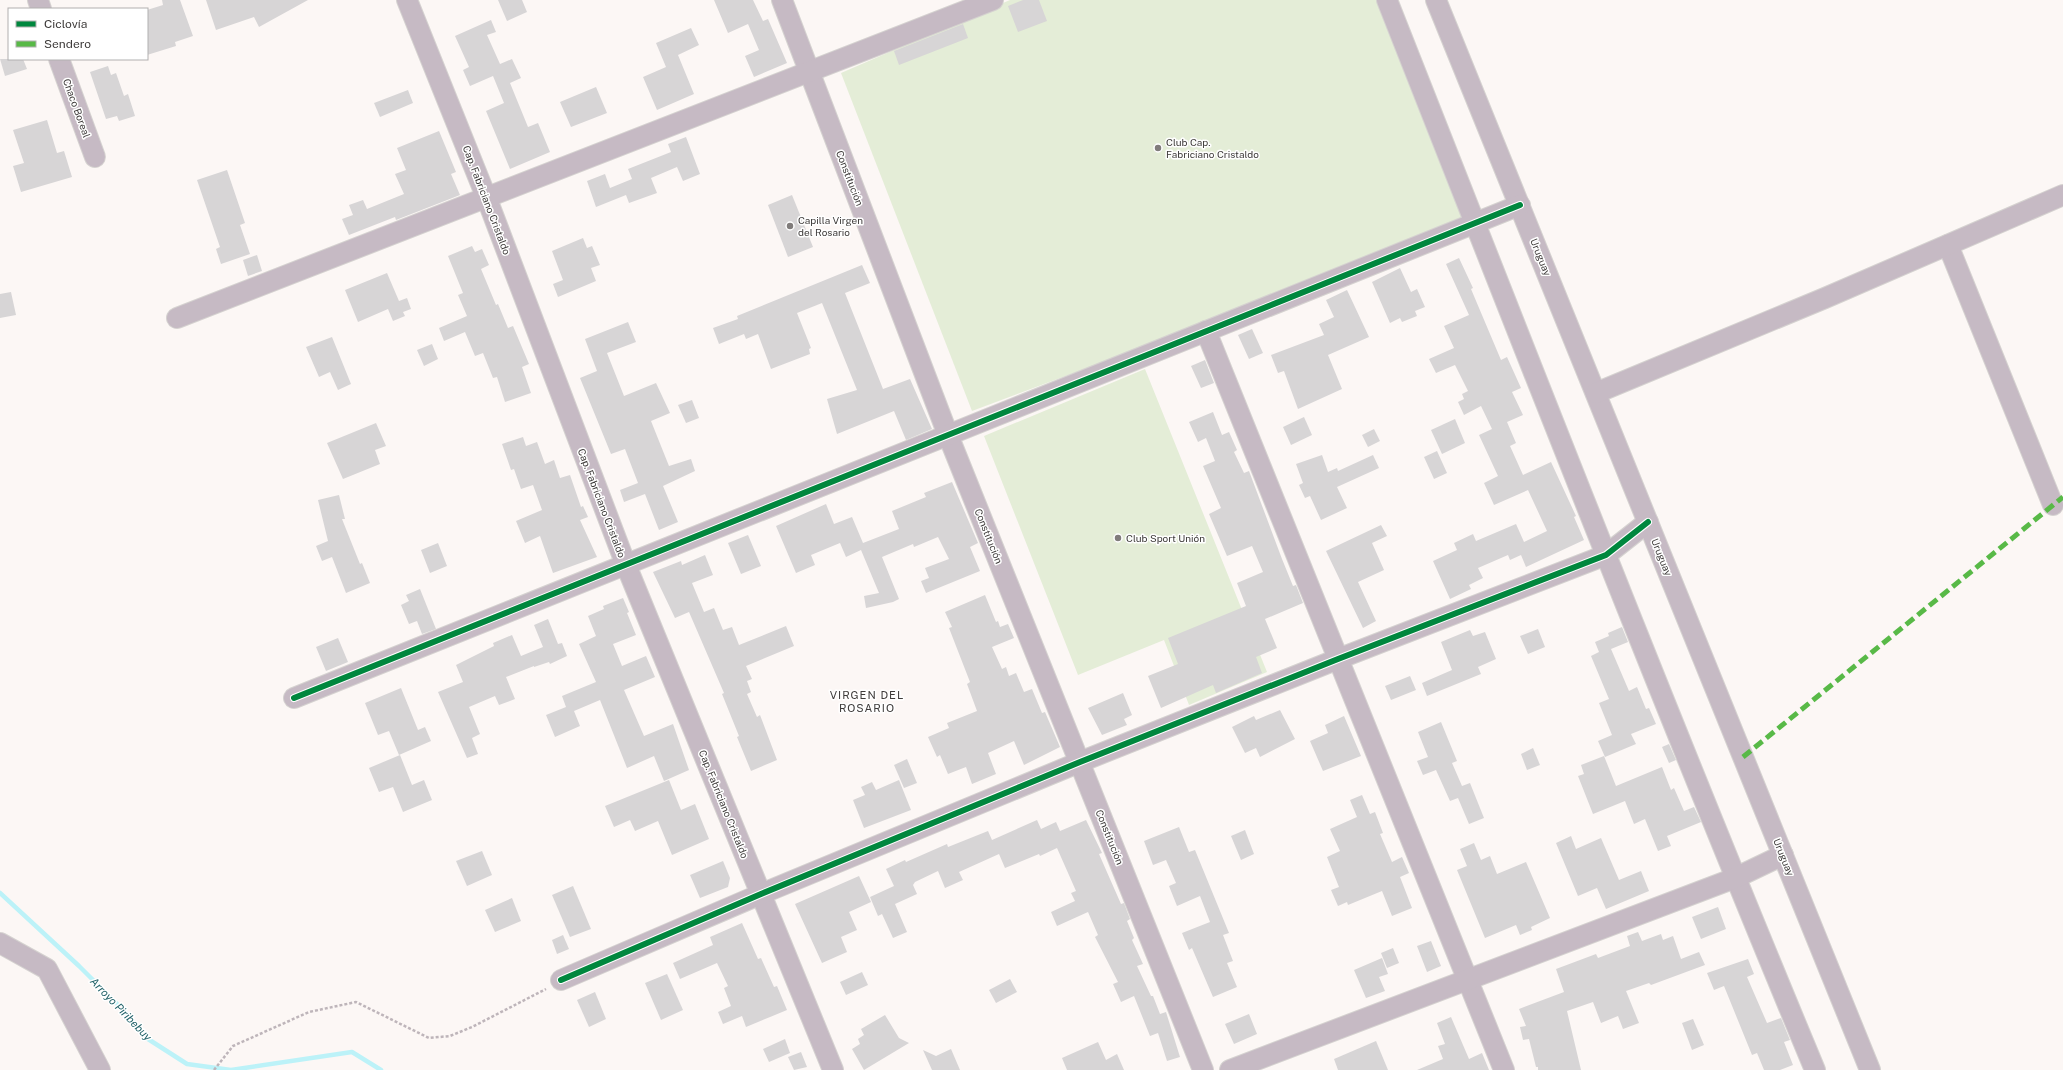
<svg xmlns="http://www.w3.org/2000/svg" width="2063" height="1070" font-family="'Public Sans',sans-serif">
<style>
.green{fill:#e4edd7}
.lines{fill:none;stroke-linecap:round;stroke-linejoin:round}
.stream{stroke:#bcf2f8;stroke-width:4.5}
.building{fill:#d7d5d6}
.minor-casing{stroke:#d5d2d0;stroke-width:22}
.path{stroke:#beb5ba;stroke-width:2.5;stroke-dasharray:3 2;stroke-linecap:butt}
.minor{stroke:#c6bac4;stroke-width:20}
.quiet{stroke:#58b947;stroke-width:5;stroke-dasharray:10 5;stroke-linecap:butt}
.cycleway-casing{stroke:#fff;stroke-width:8}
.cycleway{stroke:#00873e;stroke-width:6}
.poi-dot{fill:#807c7b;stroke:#fff;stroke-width:1.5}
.labels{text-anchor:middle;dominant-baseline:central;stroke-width:3;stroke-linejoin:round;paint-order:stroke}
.street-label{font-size:10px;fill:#3d3a39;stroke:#fff}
.poi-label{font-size:10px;fill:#3d3a39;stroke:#fff;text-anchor:start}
.neighbourhood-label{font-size:11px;letter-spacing:1px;fill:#3d3a39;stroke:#fff}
.water-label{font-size:11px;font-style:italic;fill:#1f6067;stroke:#fff}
</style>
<rect width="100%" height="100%" fill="#fcf7f5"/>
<!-- green -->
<g class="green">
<polygon points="1010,0 1387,0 1475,223 972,411 841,73"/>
<polygon points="1145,369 1267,672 1189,705 1164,640 1078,675 984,436"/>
</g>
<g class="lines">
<!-- stream -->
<polyline class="stream" points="0,893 79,966 126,1013 148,1039 187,1064 231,1070 352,1052 381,1070"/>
</g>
<!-- building -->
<g class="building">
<polygon points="162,0 180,0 193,36 175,42 176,46 147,55 147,10 163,5"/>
<polygon points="206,0 308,0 259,27 254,17 216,30"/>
<polygon points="498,0 522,0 527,12 507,21"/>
<polygon points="714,0 753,0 763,21 768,19 787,63 754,77 745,56 759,50 748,24 728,33"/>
<polygon points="1023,0 1039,0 1047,21 1018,32 1008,6"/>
<polygon points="491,20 496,32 487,35 500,64 512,59 521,78 510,83 528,127 538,123 550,152 510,169 486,111 504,103 493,76 470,86 463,70 469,67 455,36"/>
<polygon points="963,24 968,38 899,65 894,51"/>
<polygon points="691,28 699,45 678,55 694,94 657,110 643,77 666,67 656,43"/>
<polygon points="0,59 23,59 27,69 5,76"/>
<polygon points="108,66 111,75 116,73 124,96 128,94 135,116 119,121 117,116 106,119 90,72"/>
<polygon points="596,87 607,113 571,127 560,102"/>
<polygon points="408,90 413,103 380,117 374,103"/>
<polygon points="47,120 57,153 64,151 72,177 21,192 13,166 24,163 13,130"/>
<polygon points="439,131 456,172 451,174 460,195 396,220 395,217 349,235 342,219 353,215 349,205 363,200 367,209 404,194 395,174 406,170 397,148"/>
<polygon points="686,137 700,174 683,181 677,167 651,178 657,193 629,203 626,195 596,207 587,181 605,174 610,188 632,179 628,169 671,152 668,144"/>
<polygon points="227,170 245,223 240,225 250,254 221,264 216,249 220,247 197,180"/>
<polygon points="792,195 813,247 788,257 768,205"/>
<polygon points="583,238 587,248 592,246 600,265 591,268 596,281 558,297 553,284 563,280 552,251"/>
<polygon points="472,246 475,252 482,249 489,265 481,269 496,305 498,304 508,328 513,326 529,364 522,367 531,393 505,402 497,377 493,378 483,353 475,356 465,332 444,341 439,328 467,316 458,295 463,293 448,256"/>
<polygon points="257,255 262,271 248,276 243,260"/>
<polygon points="1459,258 1473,288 1471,289 1501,360 1507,357 1521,388 1512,392 1523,415 1507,422 1516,443 1510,446 1523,475 1551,462 1576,516 1574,517 1584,540 1526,567 1521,555 1510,560 1508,555 1478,568 1483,578 1469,585 1471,589 1450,599 1433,561 1457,550 1454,543 1473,534 1476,541 1516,524 1524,542 1547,531 1528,490 1494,505 1484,483 1498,476 1479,435 1492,429 1481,406 1464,415 1458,402 1464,399 1462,394 1468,391 1455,365 1436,373 1429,359 1454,348 1444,326 1469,315 1446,264"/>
<polygon points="862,265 870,283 845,293 883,389 910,379 932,429 906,440 894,411 837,434 827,399 857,390 822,303 797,313 811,348 809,349 810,354 771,369 758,334 746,339 744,334 719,344 713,328 738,319 737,316"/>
<polygon points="1400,268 1411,292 1417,289 1425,307 1415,311 1417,316 1402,322 1400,318 1390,323 1372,282"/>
<polygon points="387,273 399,301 407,298 411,309 403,312 405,316 393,321 388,309 358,322 345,290"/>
<polygon points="1347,290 1369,337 1328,355 1342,389 1298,409 1284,371 1278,373 1271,355 1324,335 1319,324 1334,317 1326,300"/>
<polygon points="11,292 16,315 0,318 0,294"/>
<polygon points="628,322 636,342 607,353 624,396 656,383 670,413 651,421 669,466 691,459 695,471 663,486 678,522 659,530 645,494 624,502 620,490 638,483 625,449 611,454 580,378 597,371 585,339"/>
<polygon points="1252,329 1263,353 1249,359 1238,335"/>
<polygon points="332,337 351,384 338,390 330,372 319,377 306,347"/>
<polygon points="432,344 438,359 424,366 417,350"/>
<polygon points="1205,360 1214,383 1201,388 1191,366"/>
<polygon points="692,400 699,418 686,423 678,405"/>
<polygon points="1213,412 1222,435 1229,432 1237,450 1234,452 1244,473 1249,471 1282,559 1293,586 1296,585 1303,603 1265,619 1277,648 1256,657 1262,673 1216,693 1213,685 1161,708 1148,676 1178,664 1168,638 1246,606 1237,583 1263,572 1252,546 1227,556 1209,514 1221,508 1203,466 1215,461 1206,438 1198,442 1189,422"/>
<polygon points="1304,417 1312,435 1291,445 1283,427"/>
<polygon points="1455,419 1465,443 1442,454 1431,430"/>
<polygon points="376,423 386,446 375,450 380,464 343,479 327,443"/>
<polygon points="1374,429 1380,441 1368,447 1362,435"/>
<polygon points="523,437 526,446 537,442 545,464 554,460 560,478 570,475 581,507 583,506 588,517 580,520 597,557 553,573 540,536 525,543 516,521 542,510 533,485 521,489 514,469 511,470 502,444"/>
<polygon points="1437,451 1447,473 1434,479 1424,457"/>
<polygon points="1322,455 1328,472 1337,468 1338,471 1373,455 1379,468 1337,487 1347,508 1321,520 1310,496 1305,498 1299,485 1303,483 1296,464"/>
<polygon points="952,482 978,543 970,547 980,571 926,593 921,581 929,578 925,568 949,559 938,537 914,547 913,544 882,557 899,599 893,602 866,608 864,596 879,593 861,550 846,557 840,543 811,555 815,565 796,573 776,526 826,504 834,524 852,517 863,543 899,529 892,511 926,497 924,493"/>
<polygon points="339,495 345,519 342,519 360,564 362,563 370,583 346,593 332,557 322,561 316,546 328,541 318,500"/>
<polygon points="1381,525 1387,536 1372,543 1384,570 1358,582 1376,621 1363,628 1326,551"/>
<polygon points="748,535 761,566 741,574 728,543"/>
<polygon points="438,543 447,566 430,573 421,550"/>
<polygon points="705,555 713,575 692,583 704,612 714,608 723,630 732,627 739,645 786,626 794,646 746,666 752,679 747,681 751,692 747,694 757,717 760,715 777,760 751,771 737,737 739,736 722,694 724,693 689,612 675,618 653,572 681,561 682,565"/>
<polygon points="420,589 436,629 422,634 417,621 409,624 401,605 409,601 406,595"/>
<polygon points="985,595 996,622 998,621 1000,627 1008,624 1014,638 992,647 1002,669 1006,667 1009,676 1016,673 1024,692 1032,689 1042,713 1045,712 1060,747 1024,765 1014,741 988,753 996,774 972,784 966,767 948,774 940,755 937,757 928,737 949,728 947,723 977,711 967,684 970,682 949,628 952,627 945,612"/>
<polygon points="623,598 629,612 627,613 636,635 613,644 622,666 646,656 655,677 624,690 644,736 673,724 689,770 664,781 654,756 627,768 600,700 574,711 580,726 555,737 546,715 566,707 562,696 596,682 579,644 596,636 588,616 604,609 603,606"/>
<polygon points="548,619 558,644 562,643 567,656 550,664 549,662 534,667 534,666 506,677 515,699 499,705 495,696 469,707 480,734 472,738 478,754 467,758 438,692 463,682 456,665 494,646 493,643 512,635 521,656 543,647 534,625"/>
<polygon points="1622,627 1628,642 1611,649 1629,691 1637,687 1646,709 1649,708 1656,724 1631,734 1636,744 1605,757 1598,741 1612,735 1599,703 1609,699 1591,656 1599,652 1595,642 1609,636 1608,633"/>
<polygon points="1538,629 1545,647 1528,654 1520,636"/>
<polygon points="1470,630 1473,636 1485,632 1496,659 1478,667 1481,674 1427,696 1422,683 1452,670 1441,642"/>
<polygon points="338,638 348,662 326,671 316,647"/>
<polygon points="1410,676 1416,690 1391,700 1385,686"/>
<polygon points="401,688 418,730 425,727 431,741 399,755 389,731 378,735 365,703"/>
<polygon points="1123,693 1132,715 1124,719 1127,725 1102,735 1088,708"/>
<polygon points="1280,710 1295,739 1260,757 1256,748 1245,753 1232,727 1254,716 1256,720"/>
<polygon points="1344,716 1361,756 1323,771 1310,741 1328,733 1325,725"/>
<polygon points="1441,722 1457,761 1452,763 1462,786 1470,783 1484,818 1469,824 1458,798 1450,801 1436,770 1423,775 1417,761 1428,757 1418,732"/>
<polygon points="1669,744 1676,760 1669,763 1662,747"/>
<polygon points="1533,748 1540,765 1527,770 1521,754"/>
<polygon points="400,755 412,785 424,780 432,800 403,812 393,787 379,792 369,768"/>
<polygon points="1604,756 1616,786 1662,767 1671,790 1674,788 1684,811 1694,807 1701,822 1667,836 1671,846 1658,851 1645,819 1634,824 1625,801 1593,814 1578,776 1584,774 1581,765"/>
<polygon points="907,759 917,783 904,788 894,765"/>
<polygon points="669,780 681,810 695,804 709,839 672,855 658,821 635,831 630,820 614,827 605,806"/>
<polygon points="899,780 911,810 864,828 853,800 865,795 861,787 872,782 876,790"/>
<polygon points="1362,795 1370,814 1375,812 1383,833 1380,834 1392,862 1402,857 1409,873 1400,877 1412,908 1392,916 1382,891 1348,905 1347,902 1338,906 1331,890 1339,887 1327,857 1340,851 1330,829 1357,817 1350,800"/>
<polygon points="1037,820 1041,829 1056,822 1060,831 1086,820 1102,853 1099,854 1121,904 1124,903 1130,919 1127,921 1134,938 1132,940 1143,964 1137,966 1151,996 1153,996 1160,1014 1166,1012 1180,1057 1167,1061 1158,1033 1150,1036 1134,996 1121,1002 1113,984 1118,982 1095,937 1098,935 1088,912 1057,926 1051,912 1075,901 1071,893 1076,891 1057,848 1040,856 1039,854 1005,868 999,854 959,872 963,880 945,888 938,871 915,882 913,885 917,894 895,904 907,932 893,938 882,914 878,916 870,897 894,886 886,869 905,860 906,862 947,844 948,847 988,831 992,840"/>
<polygon points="1179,827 1189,852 1195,850 1229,933 1223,935 1233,961 1227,963 1237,987 1213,997 1192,948 1189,950 1182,933 1210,922 1200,896 1177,906 1169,886 1176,883 1166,860 1153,865 1144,841"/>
<polygon points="1245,830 1254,854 1241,860 1231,836"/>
<polygon points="1571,836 1576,849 1601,838 1619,880 1641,871 1649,891 1606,909 1597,888 1578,896 1556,843"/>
<polygon points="1474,843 1481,860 1490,856 1497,874 1526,862 1550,918 1531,927 1532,930 1520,935 1516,925 1485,938 1457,870 1467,866 1460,849"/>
<polygon points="482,851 492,875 467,886 456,861"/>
<polygon points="723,861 730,878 728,887 700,898 690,875"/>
<polygon points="859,876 871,902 849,912 857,930 841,937 847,952 822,963 795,904"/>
<polygon points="573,886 591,929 570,937 552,895"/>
<polygon points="512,898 521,921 495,932 485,910"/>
<polygon points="1718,907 1726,929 1701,939 1692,917"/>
<polygon points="742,923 758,959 761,958 774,987 777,986 787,1010 746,1027 742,1016 723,1024 718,1012 731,1006 724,988 728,986 717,963 680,979 673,963 713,945 710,937"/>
<polygon points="1638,932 1642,941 1661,934 1663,940 1673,936 1681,959 1699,952 1705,965 1651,985 1649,983 1626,991 1639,1023 1623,1029 1618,1016 1601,1023 1593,1002 1567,1011 1581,1070 1538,1070 1538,1067 1536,1067 1529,1039 1523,1040 1520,1027 1526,1026 1519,1009 1564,992 1556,969 1596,954 1598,958 1630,946 1627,936"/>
<polygon points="563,935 569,949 557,954 552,940"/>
<polygon points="1431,941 1441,966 1427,972 1417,946"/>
<polygon points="1393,948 1399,963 1387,968 1381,953"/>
<polygon points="1382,958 1388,974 1379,977 1385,991 1366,998 1354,970"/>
<polygon points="1748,959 1754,974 1747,977 1767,1023 1781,1018 1790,1040 1784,1042 1793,1065 1780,1070 1764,1070 1757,1053 1752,1055 1724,986 1714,990 1707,973"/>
<polygon points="862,972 868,985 846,995 840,982"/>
<polygon points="667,974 683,1010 661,1020 645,983"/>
<polygon points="1010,979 1017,992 996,1003 989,990"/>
<polygon points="595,992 606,1019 589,1027 577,1000"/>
<polygon points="1249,1014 1257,1034 1234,1044 1225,1024"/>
<polygon points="885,1015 899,1038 909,1043 864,1070 852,1049 860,1044 858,1039 864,1035 861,1029"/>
<polygon points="1451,1017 1469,1059 1482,1053 1489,1070 1417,1070 1443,1059 1438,1046 1445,1044 1437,1023"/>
<polygon points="1693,1019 1704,1045 1692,1050 1682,1023"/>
<polygon points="785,1039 790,1053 769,1062 763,1049"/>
<polygon points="1376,1041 1388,1070 1338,1070 1334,1059"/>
<polygon points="1098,1042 1106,1060 1117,1054 1124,1070 1067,1070 1062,1058"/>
<polygon points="951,1049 960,1070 932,1070 923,1050 936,1056"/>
<polygon points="801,1052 807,1067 794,1070 788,1057"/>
</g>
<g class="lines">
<defs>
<g id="minor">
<polyline points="38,0 41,9"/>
<polyline points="407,0 487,199 626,565 833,1070"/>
<polyline points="782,0 948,435 1203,1070"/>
<path d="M 1387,0 C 1528,357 1667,715 1815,1070"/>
<polyline points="1436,0 1870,1070"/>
<polyline points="59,59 95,157"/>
<polyline points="1948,245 2053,505"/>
<polyline points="177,318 993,0"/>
<polyline points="1206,331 1504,1070"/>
<polyline points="1596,393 1825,298 2063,195"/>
<polyline points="294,698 1520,205"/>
<polyline points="0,943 47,969 100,1070"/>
<polyline points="561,980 761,894 1080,762 1338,659 1606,555 1648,522"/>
<polyline points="1230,1070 1735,878 1783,855"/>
</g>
</defs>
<!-- minor casing -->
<use href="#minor" class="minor-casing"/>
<!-- path -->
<polyline class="path" points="214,1070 233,1046 309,1012 356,1002 429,1038 450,1036 472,1027 546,989"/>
<!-- minor -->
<use href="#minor" class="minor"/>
<!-- quiet -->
<polyline class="quiet" points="1743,757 2063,497"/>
<defs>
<g id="cycleway">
<polyline points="294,698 1520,205"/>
<polyline points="561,980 761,894 1080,762 1338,659 1606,555 1648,522"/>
</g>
</defs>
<!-- cycleway casing -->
<use href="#cycleway" class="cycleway-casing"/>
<!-- cycleway -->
<use href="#cycleway" class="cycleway"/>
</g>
<!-- markers -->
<g class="poi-dot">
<circle cx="1158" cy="148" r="4"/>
<circle cx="790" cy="226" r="4"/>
<circle cx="1118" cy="538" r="4"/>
</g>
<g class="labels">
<!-- street labels -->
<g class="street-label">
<text transform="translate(77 108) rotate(70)">Chaco Boreal</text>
<text transform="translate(850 178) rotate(69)">Constitución</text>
<text transform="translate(487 200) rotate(69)">Cap. Fabriciano Cristaldo</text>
<text transform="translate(1541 257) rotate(68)">Uruguay</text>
<text transform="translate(602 503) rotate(69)">Cap. Fabriciano Cristaldo</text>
<text transform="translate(989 536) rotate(68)">Constitución</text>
<text transform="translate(1662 557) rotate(68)">Uruguay</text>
<text transform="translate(724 804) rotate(68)">Cap. Fabriciano Cristaldo</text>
<text transform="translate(1110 837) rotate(68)">Constitución</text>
<text transform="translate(1784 857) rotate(68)">Uruguay</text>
</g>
<!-- poi labels -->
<g class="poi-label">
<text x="1166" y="142">Club Cap.<tspan x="1166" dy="12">Fabriciano Cristaldo</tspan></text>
<text x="798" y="220">Capilla Virgen<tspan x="798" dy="12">del Rosario</tspan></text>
<text x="1126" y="538">Club Sport Unión</text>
</g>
<!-- neighbourhood labels -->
<g class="neighbourhood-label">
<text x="867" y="695">VIRGEN DEL<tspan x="867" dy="13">ROSARIO</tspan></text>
</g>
<!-- water labels -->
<g class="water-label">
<text transform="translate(121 1009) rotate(46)">Arroyo Piribebuy</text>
</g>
</g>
<!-- legend -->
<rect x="8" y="8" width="140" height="52" fill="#ffffff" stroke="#b1b0b0"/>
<rect x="16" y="21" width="20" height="6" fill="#00873e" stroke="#b1b0b0"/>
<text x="44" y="28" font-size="12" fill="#3d3a39">Ciclovía</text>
<rect x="16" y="41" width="20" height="6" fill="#58b947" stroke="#b1b0b0"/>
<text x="44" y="48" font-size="12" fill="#3d3a39">Sendero</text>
</svg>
